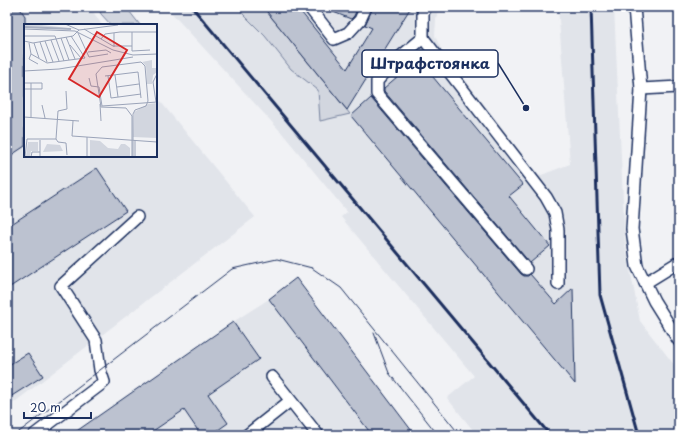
<svg xmlns="http://www.w3.org/2000/svg" width="686" height="442" font-family="'Playpen Sans',sans-serif">
<style>
.built{fill:#e1e4ea}
.green{fill:#d2d6df;stroke:#76829e}
.building{fill:#bcc2d0;stroke:#1b2f5e}
.lines{fill:none;stroke-linecap:round;stroke-linejoin:round}
.service-casing{stroke:#1b2f5e;stroke-width:14}
.service{stroke:#fff;stroke-width:11}
.tram{stroke:#1b2f5e;stroke-width:1}
.rail{stroke:#1b2f5e;stroke-width:3}
.inset-river{fill:none;stroke:#a8b0c2;stroke-width:2}
.inset-road{fill:none;stroke:#9ba4b9;stroke-width:1}
.view{fill:#d62828;fill-opacity:0.15;stroke:#d62828;stroke-width:2}
.inset-edge{fill:none;stroke:#1b2f5e;stroke-width:2}
.leader{fill:none;stroke:#1b2f5e;stroke-width:1.5}
.callout-dot{fill:#1b2f5e;stroke:#fff;stroke-width:1.5}
.callout{fill:#fff;stroke:#1b2f5e;stroke-width:1.5}
.callout-label{font-size:15px;text-anchor:middle;font-weight:bold;fill:#1b2f5e}
</style>
<rect width="100%" height="100%" fill="#f1f2f5"/>
<filter id="ink" filterUnits="userSpaceOnUse"><feTurbulence type="fractalNoise" baseFrequency=".025" numOctaves="2"/><feDisplacementMap in="SourceGraphic" scale="8" xChannelSelector="R" yChannelSelector="G"/><feConvolveMatrix kernelMatrix="1 2 1 2 8 2 1 2 1" color-interpolation-filters="sRGB"/></filter>
<g filter="url(#ink)">
<!-- built -->
<g class="built">
<polygon points="7,7 90,7 102,25 25,25 25,156 156,156 156,96 255,217 7,408"/>
<polygon points="166,7 439,7 436,19 435,36 442,51 539,176 570,164 558,7 614,7 625,243 640,321 679,371 679,435 477,435 447,398 474,376 341,217 347,212 306,162 282,133"/>
<polygon points="296,278 415,435 71,435 233,322 269,299"/>
</g>
<!-- green -->
<g class="green">
<polygon points="98,7 126,7 140,25 111,25 101,14"/>
<polygon points="239,7 263,7 350,114 320,121 318,90 291,69 265,36 243,14"/>
</g>
<!-- building -->
<g class="building">
<polygon points="7,7 19,7 25,16 25,146 7,158"/>
<polygon points="263,7 297,7 347,69 372,28 365,25 373,7 411,7 347,110"/>
<polygon points="323,7 358,7 354,16 351,19 323,8"/>
<polygon points="418,59 523,185 509,196 550,246 530,263 384,91 384,88"/>
<polygon points="371,98 521,274 524,276 528,276 530,274 556,304 573,288 575,384 351,116"/>
<polygon points="97,168 126,211 7,289 7,227"/>
<polygon points="296,278 415,435 372,435 269,299"/>
<polygon points="233,322 259,359 208,394 228,423 211,435 201,435 184,410 147,435 71,435"/>
<polygon points="28,353 43,376 7,399 7,366"/>
</g>
<g class="lines">
<defs>
<g id="service">
<polyline points="309,7 334,39 348,33 360,20 366,7"/>
<polyline points="426,7 423,13 423,38 393,63 377,81 377,94 526,269"/>
<polyline points="634,7 641,89 632,229 637,266 654,301 679,341"/>
<polyline points="423,38 546,197 555,213 558,230 558,284"/>
<polyline points="641,89 679,87"/>
<polyline points="645,283 679,262"/>
<polyline points="272,377 318,435"/>
<polyline points="34,435 104,382 100,370 96,340 61,286 137,217"/>
<polyline points="247,435 290,401"/>
</g>
</defs>
<!-- service casing -->
<use href="#service" class="service-casing"/>
<!-- service -->
<use href="#service" class="service"/>
<!-- tram -->
<g class="tram">
<polyline points="374,333 389,373 438,435"/>
<polyline points="15,435 232,269 277,259 312,268 341,288 460,435"/>
</g>
<!-- rail -->
<g class="rail">
<polyline points="192,7 550,435"/>
<polyline points="591,7 600,295 639,435"/>
</g>
</g>
</g>
<!-- overview -->
<g transform="translate(24 24)">
<rect width="133" height="133" fill="#f1f2f5"/>
<path d="M 0,0 L 18,1 L 52,5 L 0,4 ZM 128,36 L 128,44 L 133,44 L 133,48 L 129,51 L 128,60 L 123,60 L 122,42 L 118,38 ZM 133,79 L 133,114 L 109,113 L 110,88 L 124,80 ZM 66,116 L 76,117 L 84,124 L 94,125 L 97,120 L 101,120 L 106,124 L 106,133 L 66,133 ZM 4,118 L 14,118 L 14,127 L 7,127 L 6,133 L 2,132 ZM 23,120 L 36,121 L 39,127 L 19,128 Z" fill="#d2d6df"/>
<path class="inset-river" d="M 0,3 L 47,5"/>
<path class="inset-road" d="M 41,0 L 55,6M 0,5 L 51,7 L 89,26 L 109,31 L 133,30M 60,5 L 89,22 L 108,22M 108,8 L 108,27 L 126,26M 54,9 L 65,33 L 84,30M 90,9 L 90,23M 1,12 L 31,12 L 40,37M 42,13 L 51,35M 37,14 L 45,36M 77,15 L 81,10 L 96,8 L 133,8M 27,16 L 35,37M 0,17 L 9,19 L 49,12 L 55,6 L 94,1M 21,17 L 29,38M 16,18 L 23,38M 5,19 L 7,30 L 5,35 L 14,40M 10,19 L 15,34M 46,21 L 57,34M 64,28 L 82,26 L 87,29M 7,30 L 23,39 L 61,34 L 47,12M 0,47 L 35,45 L 109,33M 91,51 L 94,73M 81,52 L 114,48 L 117,74M 84,52 L 87,74 L 117,70M 65,54 L 67,62 L 75,63 L 78,82 L 133,78M 0,59 L 18,59 L 18,65 L 0,65M 7,59 L 7,93M 93,63 L 115,60M 132,78 L 129,58 L 133,50M 76,80 L 77,97M 18,81 L 21,94M 0,93 L 55,97M 49,97 L 48,112 L 133,118M 32,115 L 34,87 L 43,85 L 42,67M 1,133 L 3,115 L 32,115 L 34,118 L 42,119 L 43,131M 7,133 L 8,128 L 16,128M 16,133 L 16,116M 63,133 L 63,113M 108,133 L 108,92 L 102,84 L 77,83 L 72,50 L 78,43 L 117,38 L 121,42 L 124,77 L 122,82 L 111,86 L 109,90 L 109,133M 111,133 L 111,116"/>
<path class="view" d="M 73,8 L 103,26 L 75,73 L 45,55 Z"/>
<rect width="133" height="133" class="inset-edge"/>
</g>
<!-- callouts -->
<path class="leader" d="M526 108L498 63"/>
<circle class="callout-dot" cx="526" cy="108" r="4"/>
<rect class="callout" x="362" y="50" width="136" height="27" rx="4"/>
<g class="callout-label">
<text x="430" y="69">Штрафстоянка</text>
</g>
<!-- margin -->
<rect width="686" height="442" fill="none" stroke="#fff" stroke-width="24"/>
<rect x="12" y="12" width="662" height="418" fill="none" stroke="#1b2f5e" stroke-width="1.5" filter="url(#ink)"/>
<!-- scale -->
<path d="M24 412v6h67v-6" fill="none" stroke="#1b2f5e" stroke-width="2"/>
<text x="30" y="412" font-size="12" fill="#1b2f5e" stroke="#ffffff" stroke-width="3" paint-order="stroke">20 m</text>
</svg>
